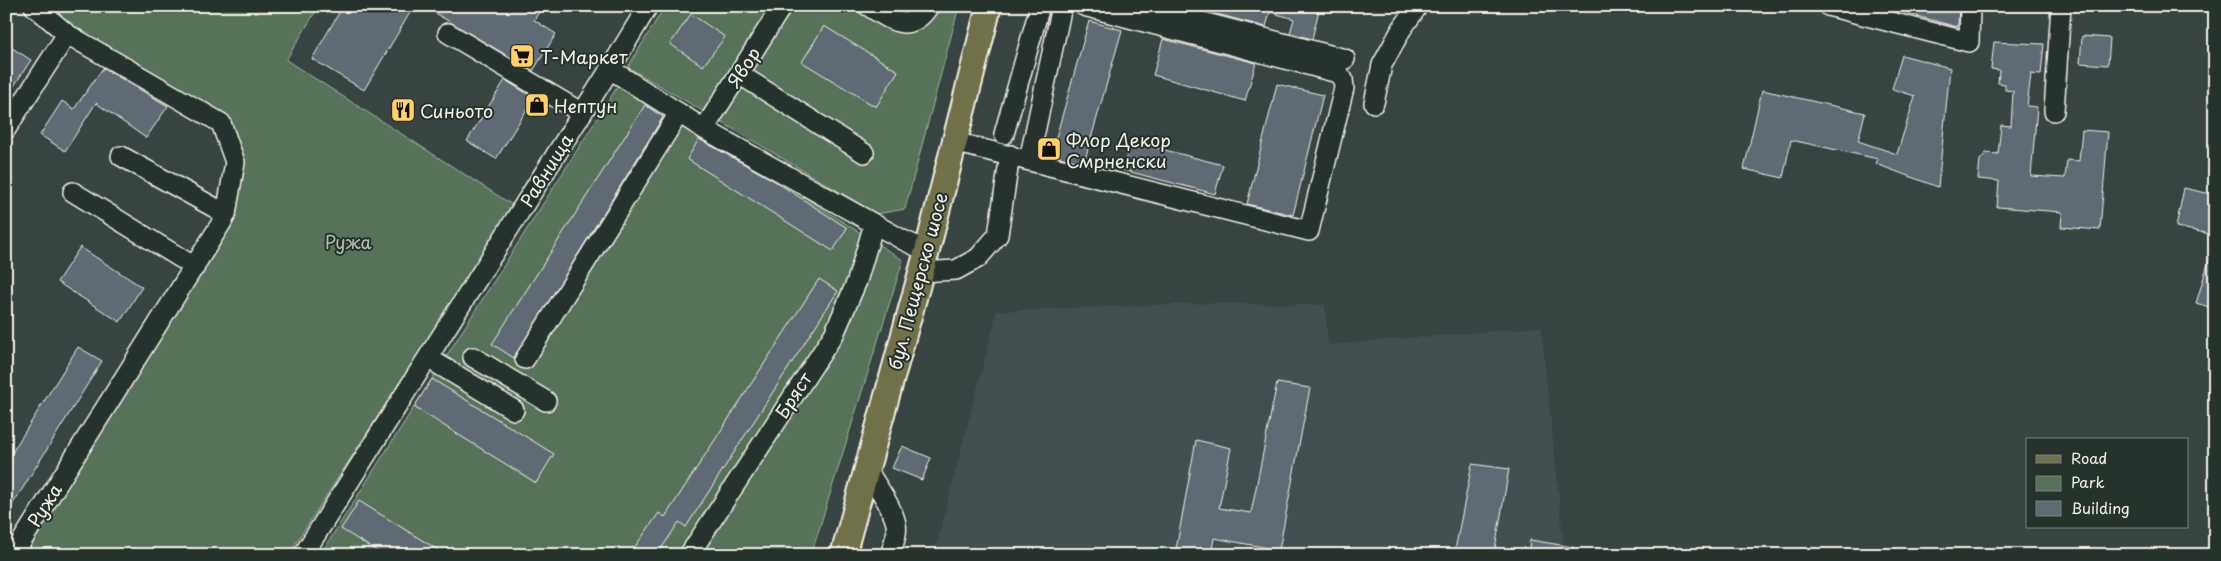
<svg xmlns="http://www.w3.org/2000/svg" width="2221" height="561" font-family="'Playpen Sans',sans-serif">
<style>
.built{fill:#435051}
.green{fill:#577258;stroke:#a6b2a0}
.building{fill:#5e6b74;stroke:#f4f1e8}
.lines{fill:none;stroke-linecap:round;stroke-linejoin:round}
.minor-casing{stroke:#f4f1e8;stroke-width:22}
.major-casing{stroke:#f4f1e8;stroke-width:28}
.minor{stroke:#26332d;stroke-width:19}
.major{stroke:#70704a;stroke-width:24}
.labels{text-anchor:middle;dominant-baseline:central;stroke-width:4;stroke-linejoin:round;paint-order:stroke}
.poi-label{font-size:18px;fill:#f4f1e8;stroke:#26332d;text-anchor:start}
.street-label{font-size:18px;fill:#f4f1e8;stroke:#26332d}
.park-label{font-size:18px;fill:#b5beae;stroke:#26332d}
</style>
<rect width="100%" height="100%" fill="#374442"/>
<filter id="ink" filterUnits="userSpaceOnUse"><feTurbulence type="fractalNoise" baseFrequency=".02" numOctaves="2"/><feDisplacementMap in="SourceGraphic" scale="10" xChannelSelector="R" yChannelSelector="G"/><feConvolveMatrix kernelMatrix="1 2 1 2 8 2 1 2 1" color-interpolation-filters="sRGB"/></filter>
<g filter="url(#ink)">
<!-- built -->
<polygon class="built" points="1215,303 1325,305 1328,345 1541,327 1565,555 934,555 997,311"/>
<!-- green -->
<g class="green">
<polygon points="45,6 319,6 286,60 514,206 288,555 24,555 230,223 242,160 227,116 80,32"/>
<polygon points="665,6 959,6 905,209 877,214 628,67"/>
<polygon points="621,81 903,260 811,555 320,555"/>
</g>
<!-- building -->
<g class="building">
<polygon points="343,6 414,6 364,90 312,59"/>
<polygon points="423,6 543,6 534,20 556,34 533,71"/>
<polygon points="1203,6 1320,6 1312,39 1290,33 1294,19 1270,12 1266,27 1202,10"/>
<polygon points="1880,6 1959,6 1958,24 1957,27"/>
<polygon points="691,14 725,37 703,66 670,44"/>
<polygon points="1089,21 1122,30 1084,163 1051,155"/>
<polygon points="824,26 898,71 876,107 802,62"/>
<polygon points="2082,36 2110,38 2108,65 2080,63"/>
<polygon points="1163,39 1256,63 1245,101 1153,75"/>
<polygon points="1994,42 2044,44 2041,75 2031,74 2027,106 2037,107 2031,176 2065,178 2067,160 2079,161 2082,130 2108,132 2100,230 2061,227 2062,212 1997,207 1999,181 1978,179 1980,160 1986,153 1998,154 2001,125 2011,126 2013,91 2005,90 2005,84 1998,83 1999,70 1991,69"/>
<polygon points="6,44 31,60 6,98"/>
<polygon points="1902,55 1950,68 1938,187 1876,164 1878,159 1791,140 1783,178 1744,169 1762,90 1865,113 1858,141 1897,154 1915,96 1892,89"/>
<polygon points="103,68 168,106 146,138 96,103 65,151 40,135 62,101 74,109"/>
<polygon points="505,80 534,98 496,159 467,141"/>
<polygon points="1277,84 1323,95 1293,215 1247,204"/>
<polygon points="645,105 663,117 514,358 492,344"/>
<polygon points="699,139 773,180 847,228 833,251 687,159"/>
<polygon points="1130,141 1223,165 1215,194 1123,170"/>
<polygon points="2184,188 2215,195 2215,212 2210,234 2176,227"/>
<polygon points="80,247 142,287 120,322 57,282"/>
<polygon points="2211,254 2215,255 2215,309 2196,303"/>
<polygon points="819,279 838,291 686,527 679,522 657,555 629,555 659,513 665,517"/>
<polygon points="78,347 102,361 6,515 6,462"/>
<polygon points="432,379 554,454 536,483 414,407"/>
<polygon points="1277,383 1310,388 1279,550 1214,538 1211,555 1175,555 1196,440 1231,448 1219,508 1251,513"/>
<polygon points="902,446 931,458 922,480 892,468"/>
<polygon points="1472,464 1509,469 1494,555 1454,555"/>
<polygon points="359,501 446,555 383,555 341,529"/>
<polygon points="1530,540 1573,547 1572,555 1528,555"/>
</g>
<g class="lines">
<defs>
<g id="minor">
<path d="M 868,6 C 892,21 910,35 929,6"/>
<polyline points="1140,6 1345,59"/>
<polyline points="1828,6 1969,42 1970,6"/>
<polyline points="448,33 582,113"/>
<polyline points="610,69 648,6"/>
<polyline points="739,74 864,153"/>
<polyline points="1374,103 1382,65 1401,30 1418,6"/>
<polyline points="2054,111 2061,6"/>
<polyline points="6,129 67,34"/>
<polyline points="704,129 782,6"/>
<polyline points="1004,134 1040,6"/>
<polyline points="954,142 1309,231 1344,88 1343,79 1338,73 1084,6"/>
<polyline points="121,156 226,214"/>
<polyline points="1029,160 1062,6"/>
<polyline points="73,192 195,267"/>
<polyline points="920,272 956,270 978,258 998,235 1010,155"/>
<polyline points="473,357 546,401"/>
<polyline points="428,358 514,410"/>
<polyline points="525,359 679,113"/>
<path d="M 866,468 C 875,484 893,507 896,524 C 898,534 893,545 890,555"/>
<polyline points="13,555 222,222 226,214 235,162 221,123 67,34 34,6"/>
<polyline points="303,555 610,69 704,129 903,240 927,251"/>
<polyline points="689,555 834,334 857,281 874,224"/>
</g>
<polyline id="major" points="843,555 927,251 989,6"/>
</defs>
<!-- minor casing -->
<use href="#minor" class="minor-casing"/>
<!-- major casing -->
<use href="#major" class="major-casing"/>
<!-- minor -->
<use href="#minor" class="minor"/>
<!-- major -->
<use href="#major" class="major"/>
</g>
</g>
<!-- icons -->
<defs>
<symbol id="supermarket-square" viewBox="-11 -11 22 22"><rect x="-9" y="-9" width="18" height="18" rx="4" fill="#ffd166" stroke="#26332d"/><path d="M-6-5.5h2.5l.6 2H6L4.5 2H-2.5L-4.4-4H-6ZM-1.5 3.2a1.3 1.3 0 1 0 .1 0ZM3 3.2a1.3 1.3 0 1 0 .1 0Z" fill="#111"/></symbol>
<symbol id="shop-square" viewBox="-11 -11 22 22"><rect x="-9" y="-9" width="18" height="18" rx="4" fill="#ffd166" stroke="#26332d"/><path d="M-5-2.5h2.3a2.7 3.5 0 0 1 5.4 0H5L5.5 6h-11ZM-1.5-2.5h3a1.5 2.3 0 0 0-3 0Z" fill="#111"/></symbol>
<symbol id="restaurant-square" viewBox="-11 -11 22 22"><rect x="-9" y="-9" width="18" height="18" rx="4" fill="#ffd166" stroke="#26332d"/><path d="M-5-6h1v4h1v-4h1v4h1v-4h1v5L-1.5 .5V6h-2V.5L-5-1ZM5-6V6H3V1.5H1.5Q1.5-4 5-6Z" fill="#111"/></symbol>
</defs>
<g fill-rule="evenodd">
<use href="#supermarket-square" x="508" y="42" width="28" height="28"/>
<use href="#shop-square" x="523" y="91" width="28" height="28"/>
<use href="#restaurant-square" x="389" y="96" width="28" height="28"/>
<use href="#shop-square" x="1035" y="135" width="28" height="28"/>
</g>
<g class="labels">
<!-- poi labels -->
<g class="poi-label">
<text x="540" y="56">Т-Маркет</text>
<text x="554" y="105">Нептун</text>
<text x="420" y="110">Синьото</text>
<text x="1066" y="139">Флор Декор<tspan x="1066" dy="21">Смрненски</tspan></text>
</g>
<!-- street labels -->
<g class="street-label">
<text transform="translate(743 67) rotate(-57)">Явор</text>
<text transform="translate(546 170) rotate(-58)">Равнища</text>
<text transform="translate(917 281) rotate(-75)">бул. Пещерско шосе</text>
<text transform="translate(793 395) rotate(-57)">Бряст</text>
<text transform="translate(44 505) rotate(-58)">Ружа</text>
</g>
<!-- park labels -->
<g class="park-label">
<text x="348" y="241">Ружа</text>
</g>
</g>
<!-- margin -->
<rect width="2221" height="561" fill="none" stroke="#26332d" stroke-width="25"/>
<rect x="12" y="12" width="2196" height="536" fill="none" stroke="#f4f1e8" stroke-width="2" filter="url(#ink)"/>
<!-- legend -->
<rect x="2026" y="438" width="162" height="90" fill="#26332d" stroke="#787f78"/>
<rect x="2036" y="455" width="25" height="8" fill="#70704a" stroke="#787f78"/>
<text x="2071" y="464" font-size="15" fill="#f4f1e8">Road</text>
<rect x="2036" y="476" width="25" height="15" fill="#577258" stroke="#787f78"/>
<text x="2071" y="488" font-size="15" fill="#f4f1e8">Park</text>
<rect x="2036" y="501" width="25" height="15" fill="#5e6b74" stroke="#787f78"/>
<text x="2071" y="514" font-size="15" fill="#f4f1e8">Building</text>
</svg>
